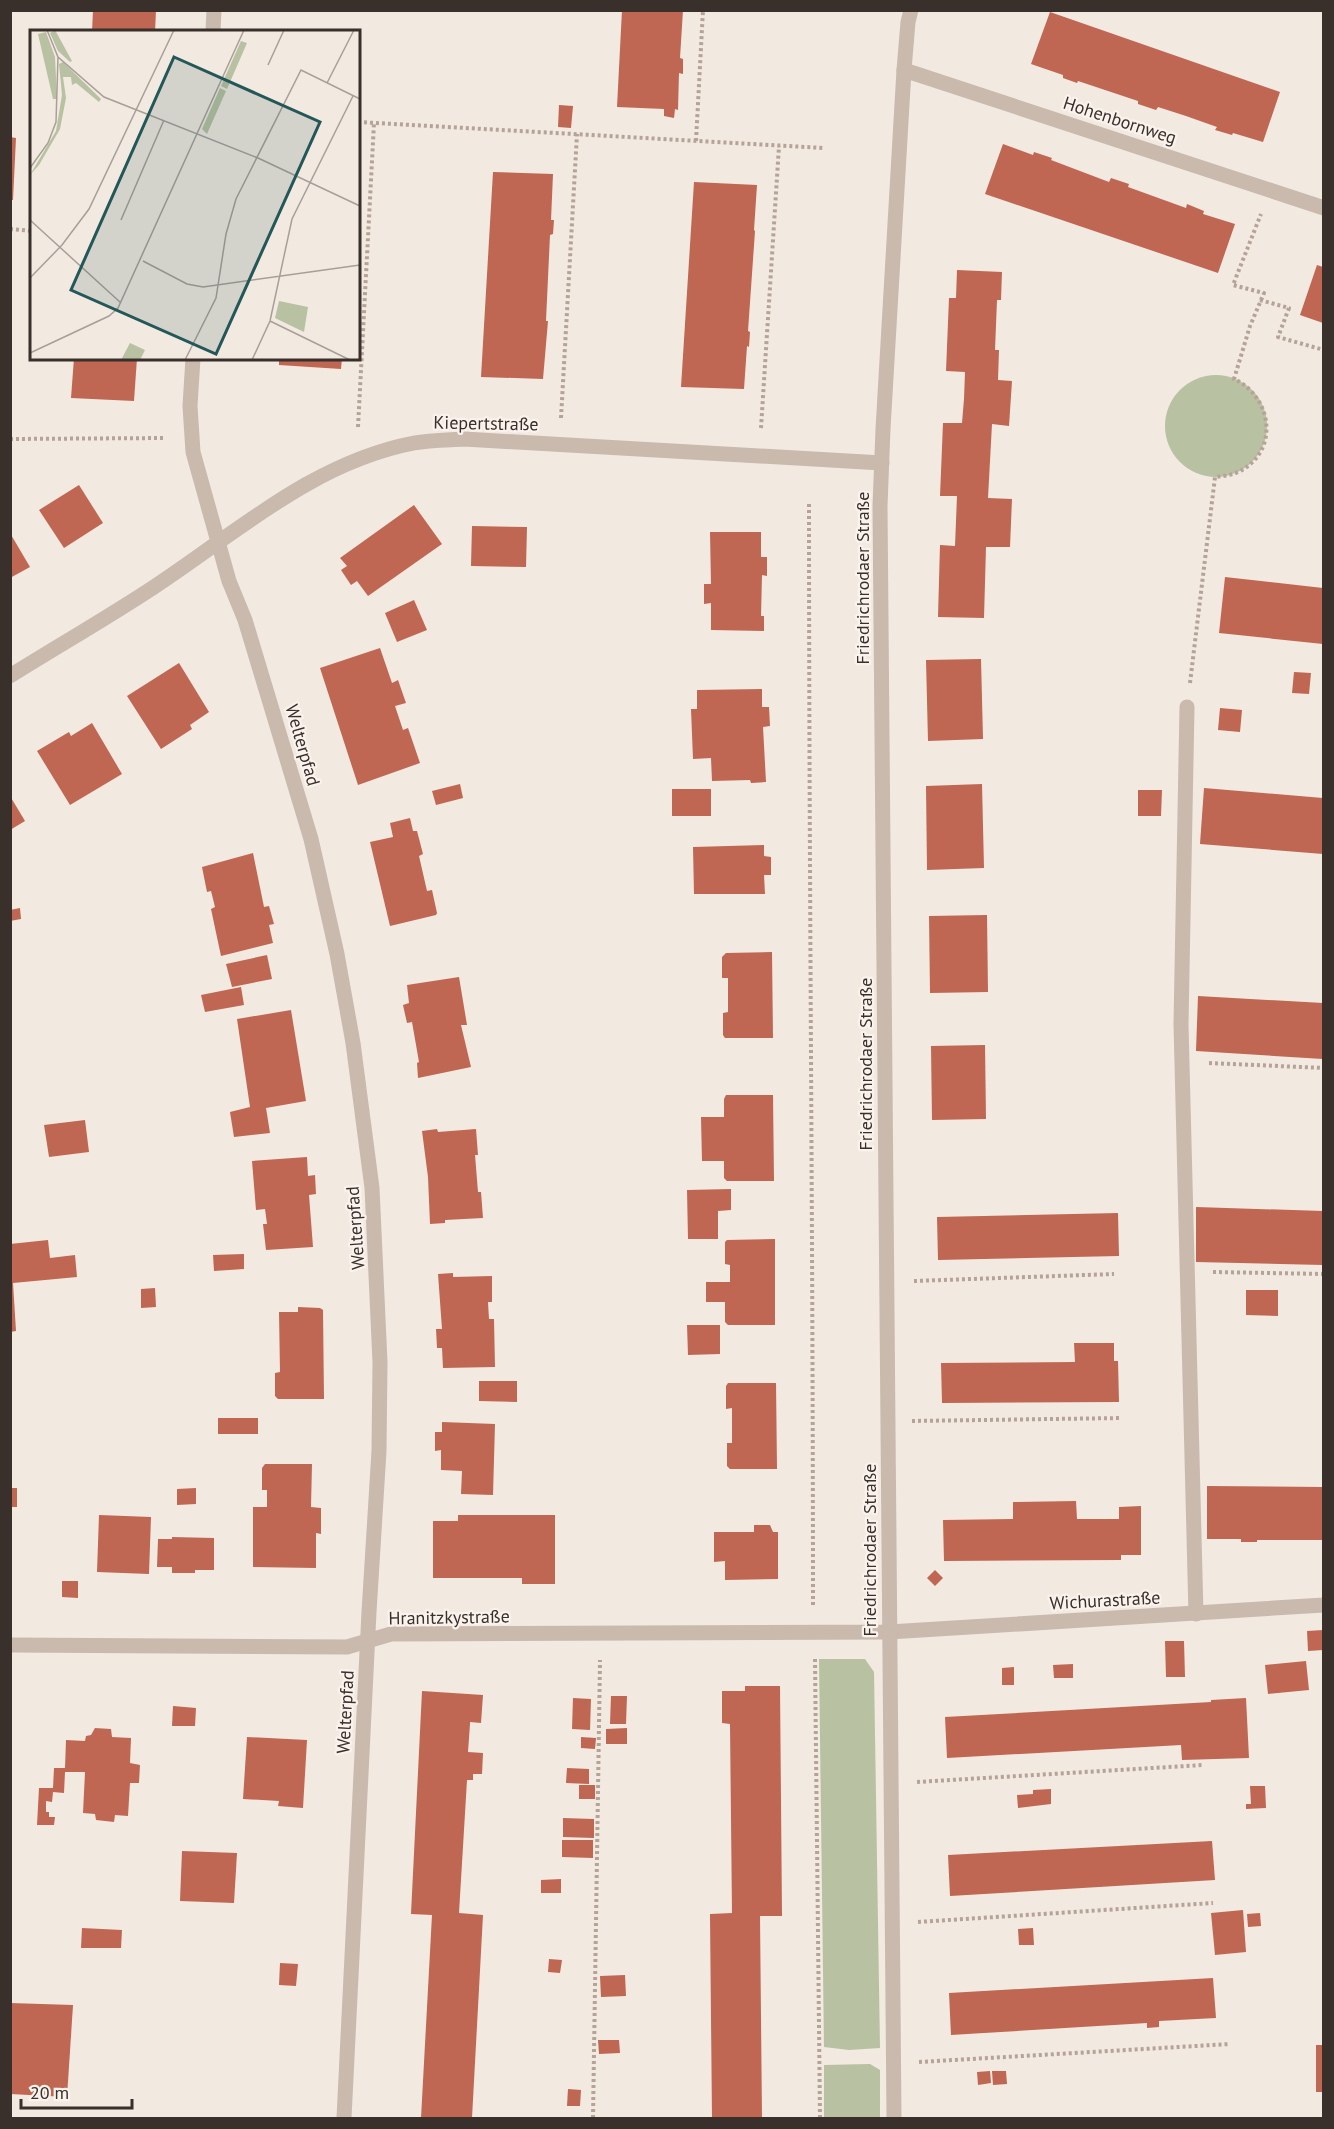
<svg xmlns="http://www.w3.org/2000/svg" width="1334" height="2129" font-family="'PT Sans',sans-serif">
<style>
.green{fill:#b8c1a1}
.building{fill:#bf6752}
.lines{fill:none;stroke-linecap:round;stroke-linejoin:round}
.path{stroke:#b6a397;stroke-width:4;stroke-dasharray:3 3;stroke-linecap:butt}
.lane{stroke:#cab9ad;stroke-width:15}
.street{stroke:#cab9ad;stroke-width:15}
.labels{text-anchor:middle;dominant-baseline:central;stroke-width:4.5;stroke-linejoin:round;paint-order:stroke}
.street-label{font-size:18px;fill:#392f2b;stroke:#faf3ed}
.inset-road{fill:none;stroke:#a89f98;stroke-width:1.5}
.view{fill:#235758;fill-opacity:0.15;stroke:#235758;stroke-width:3}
.inset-edge{fill:none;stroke:#392f2b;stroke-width:3}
</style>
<rect width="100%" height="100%" fill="#f2e9e1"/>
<!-- green -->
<g class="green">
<circle cx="1216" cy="426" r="51"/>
<polygon points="819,1659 865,1659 874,1672 880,2048 849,2050 824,2047"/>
<polygon points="870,2064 880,2070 880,2118 824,2118 824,2065"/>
</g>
<!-- building -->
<g class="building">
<polygon points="93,10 156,10 155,32 92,32"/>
<polygon points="622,10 683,10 680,58 683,59 683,74 679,73 678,110 675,109 674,118 664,116 664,109 617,107"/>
<polygon points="1050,12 1280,92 1263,142 1233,133 1232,135 1215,130 1217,127 1186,116 1158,107 1156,110 1138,104 1138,101 1078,81 1077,83 1063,78 1063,75 1031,64"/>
<polygon points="559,105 573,106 571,128 558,127"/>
<polygon points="10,137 16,138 13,200 10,200"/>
<polygon points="1003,144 1033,155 1034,152 1052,158 1051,160 1109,182 1111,178 1129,184 1128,187 1186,208 1187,204 1204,211 1203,214 1235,224 1218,273 985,194"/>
<polygon points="493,172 553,174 551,220 554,220 553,234 550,235 546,321 548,321 543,379 481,377"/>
<polygon points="694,182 757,185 754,230 755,231 748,331 750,332 749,347 747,346 744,389 681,387"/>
<polygon points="1317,265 1323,267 1323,323 1300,315"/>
<polygon points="957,270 1002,272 1001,300 997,300 995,350 999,350 998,380 1012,381 1009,426 992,424 988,498 1012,499 1010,547 986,547 984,618 938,617 940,545 955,546 957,496 940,496 943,423 962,423 964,399 965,372 946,371 949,298 956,298"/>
<polygon points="74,358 137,358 134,401 71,398"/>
<polygon points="279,358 342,358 341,369 279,365"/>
<polygon points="79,485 103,523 64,548 39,510"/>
<polygon points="414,505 442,544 368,596 357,581 351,585 341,570 347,566 340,558"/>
<polygon points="472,526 527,527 526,567 471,566"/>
<polygon points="710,532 761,532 761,557 767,557 767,576 762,575 761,616 764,616 764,631 711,630 711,603 704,604 704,584 711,584"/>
<polygon points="10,533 30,567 10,578"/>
<polygon points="1225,577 1323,588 1323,644 1219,633"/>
<polygon points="414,600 427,630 397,642 385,613"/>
<polygon points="380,648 392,683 398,680 406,703 395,706 403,730 408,728 420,763 358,785 320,668"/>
<polygon points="981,659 983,739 928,741 926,660"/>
<polygon points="179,663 209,712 190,725 192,729 161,749 127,696"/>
<polygon points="1294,672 1311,673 1309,694 1292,693"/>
<polygon points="762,689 762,707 769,707 770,726 763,727 766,782 751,783 750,780 712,781 711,758 693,759 691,709 697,709 697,690"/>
<polygon points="1220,708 1242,710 1240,732 1218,730"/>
<polygon points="92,723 122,774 70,805 37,751 69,732 71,736"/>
<polygon points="460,784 463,798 436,805 432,791"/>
<polygon points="982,784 984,868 927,870 926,786"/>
<polygon points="1204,788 1323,798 1323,854 1200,844"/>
<rect x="672" y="789" width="39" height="27"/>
<polygon points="1138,790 1162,790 1161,816 1138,816"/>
<polygon points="10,796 25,821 10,830"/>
<polygon points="410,818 413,831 417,831 423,854 419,856 427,891 432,890 437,913 436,915 390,926 370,842 393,837 390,823"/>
<polygon points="764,845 764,856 771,857 771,875 764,875 765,894 694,894 693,847"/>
<polygon points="253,853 264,907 269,906 274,924 269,925 273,943 221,956 211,909 215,907 211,891 207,892 202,867"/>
<polygon points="20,908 21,919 10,921 10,910"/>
<polygon points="987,915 988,992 930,993 929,916"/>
<polygon points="772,952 773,1038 725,1038 723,1035 723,1013 728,1012 728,978 722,978 722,957 726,953"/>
<polygon points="267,955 272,979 232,987 226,964"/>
<polygon points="459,977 467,1025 461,1025 471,1067 418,1078 417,1063 419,1062 412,1022 407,1023 403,1005 409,1003 407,985"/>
<polygon points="241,987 244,1005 205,1012 201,995"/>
<polygon points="1198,996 1323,1003 1323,1059 1196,1051"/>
<polygon points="291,1010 306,1101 266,1108 270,1133 234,1137 230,1112 250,1107 237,1019"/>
<polygon points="985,1045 986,1119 932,1120 931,1046"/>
<polygon points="726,1095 773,1095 774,1181 727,1181 724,1178 724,1161 702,1161 701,1117 724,1117 724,1099"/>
<polygon points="85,1120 89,1152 49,1157 44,1125"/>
<polygon points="437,1129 438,1132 476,1129 478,1155 475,1155 478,1192 481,1192 483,1218 445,1220 445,1223 430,1224 428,1177 422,1131"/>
<polygon points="307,1157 308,1176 315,1175 316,1194 309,1195 313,1247 266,1250 263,1224 267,1224 265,1209 256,1210 252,1161"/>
<polygon points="731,1189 731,1210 718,1211 718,1239 688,1239 687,1190"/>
<polygon points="1196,1207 1323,1211 1323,1265 1196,1262"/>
<polygon points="1118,1213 1119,1256 938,1260 937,1217"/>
<polygon points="775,1239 775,1325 728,1325 725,1322 725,1302 706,1302 706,1282 730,1282 730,1265 725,1264 725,1242 727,1240"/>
<polygon points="48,1240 50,1258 75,1255 77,1277 13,1283 16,1331 10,1332 10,1244"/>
<polygon points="244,1254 244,1269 214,1271 213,1255"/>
<polygon points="453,1273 453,1277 492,1276 492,1302 488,1302 489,1319 494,1319 495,1367 443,1368 442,1348 437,1348 436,1329 442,1329 438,1274"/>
<polygon points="155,1288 156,1307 141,1308 141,1289"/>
<polygon points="1246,1290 1278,1290 1278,1316 1246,1315"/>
<polygon points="298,1307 320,1308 323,1310 324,1399 278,1399 275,1396 275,1373 280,1372 279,1312 298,1312"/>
<polygon points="687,1325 720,1325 720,1354 688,1355"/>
<polygon points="1074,1343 1114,1343 1114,1361 1118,1361 1119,1402 942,1403 941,1363 1075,1362"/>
<polygon points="479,1381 517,1381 517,1402 479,1401"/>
<polygon points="728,1383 776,1383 777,1469 730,1469 727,1466 727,1443 732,1443 732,1408 726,1409 726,1386"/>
<rect x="218" y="1418" width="40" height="16"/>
<polygon points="442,1422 495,1424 493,1495 461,1494 462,1471 441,1470 441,1450 435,1451 435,1432 442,1432"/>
<polygon points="265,1464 312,1464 311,1507 321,1508 321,1534 316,1533 316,1568 253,1567 253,1507 267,1507 267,1490 262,1490 262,1468"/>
<polygon points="1207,1486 1323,1487 1323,1540 1257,1540 1257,1542 1241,1542 1241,1539 1207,1539"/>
<rect x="10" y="1488" width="7" height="19"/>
<polygon points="196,1488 196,1504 177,1505 177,1489"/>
<polygon points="1076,1501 1077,1519 1119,1519 1119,1507 1141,1506 1141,1555 1121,1555 1121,1560 944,1561 943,1520 1013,1519 1013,1502"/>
<polygon points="99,1515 151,1517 149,1574 97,1572"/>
<polygon points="458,1515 555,1515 555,1584 522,1584 522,1578 433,1578 433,1521 458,1521"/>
<polygon points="754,1525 770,1525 773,1532 778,1532 778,1579 725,1580 725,1561 714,1562 714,1532 754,1532"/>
<polygon points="172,1537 214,1538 214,1570 195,1570 195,1573 172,1573 172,1567 157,1567 158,1539 172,1539"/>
<polygon points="935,1570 943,1578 935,1586 927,1578"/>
<polygon points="62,1581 78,1581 78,1598 62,1597"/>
<polygon points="1323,1630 1323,1650 1308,1651 1307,1631"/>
<polygon points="1165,1641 1184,1641 1185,1677 1166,1677"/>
<polygon points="1306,1661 1309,1690 1268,1694 1265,1665"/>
<polygon points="1073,1664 1073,1678 1054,1678 1053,1665"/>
<polygon points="1014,1667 1014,1685 1002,1685 1002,1668"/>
<polygon points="745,1686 780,1686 782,1916 760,1916 762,2118 712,2118 710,1916 710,1914 732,1913 730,1724 722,1723 722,1691 745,1691"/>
<polygon points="422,1691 483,1695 481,1723 470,1722 470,1724 468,1752 483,1753 482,1774 473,1774 473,1780 467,1780 459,1913 483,1915 472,2118 421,2118 432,1915 411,1914"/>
<polygon points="611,1696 627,1696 626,1724 610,1724"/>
<polygon points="573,1698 591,1699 590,1730 572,1729"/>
<polygon points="1246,1698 1249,1758 1182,1760 1181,1745 947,1758 945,1717 1211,1702 1211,1700"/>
<polygon points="173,1706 196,1708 195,1726 172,1726"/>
<polygon points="95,1728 111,1729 112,1737 131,1738 130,1763 140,1765 139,1783 130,1783 128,1816 115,1815 114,1822 96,1820 95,1814 83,1813 85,1772 65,1772 64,1793 53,1792 52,1802 46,1801 46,1812 49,1812 49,1817 55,1817 54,1825 37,1825 39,1788 53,1788 54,1768 65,1768 66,1740 85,1741 86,1736 91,1735"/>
<polygon points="627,1728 627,1744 606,1744 606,1729"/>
<polygon points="247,1737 307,1740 303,1808 278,1806 279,1801 243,1799"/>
<polygon points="581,1737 596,1738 595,1749 581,1748"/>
<polygon points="567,1768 589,1769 589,1784 566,1783"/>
<rect x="579" y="1785" width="16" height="14"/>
<polygon points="1250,1786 1265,1786 1266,1808 1246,1809 1246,1804 1251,1804"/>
<polygon points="1051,1789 1051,1804 1018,1808 1017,1795 1033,1794 1033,1790"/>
<polygon points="563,1818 594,1819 594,1838 563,1837"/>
<polygon points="562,1840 593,1840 593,1858 562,1857"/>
<polygon points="1212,1841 1215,1880 950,1896 948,1855"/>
<polygon points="182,1851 237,1853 234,1903 180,1901"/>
<polygon points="561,1879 561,1893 541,1893 541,1880"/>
<polygon points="1243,1910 1246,1952 1215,1955 1211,1913"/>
<polygon points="1260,1913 1261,1926 1248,1927 1247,1914"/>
<polygon points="82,1928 122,1930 121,1948 81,1948"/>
<polygon points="1033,1928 1034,1945 1019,1945 1018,1929"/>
<polygon points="549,1959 562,1960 560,1973 548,1972"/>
<polygon points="280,1963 298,1964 296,1986 279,1985"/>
<polygon points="625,1975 626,1996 601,1997 600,1976"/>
<polygon points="1213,1978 1216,2018 1159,2021 1159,2027 1147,2028 1147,2023 951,2035 949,1993"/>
<polygon points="10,2003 73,2005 67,2097 10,2094"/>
<polygon points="598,2040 619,2040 620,2053 599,2054"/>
<rect x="1316" y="2045" width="7" height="47"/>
<polygon points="990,2071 991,2083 978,2085 977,2072"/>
<polygon points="992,2071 1006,2071 1007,2084 993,2085"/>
<polygon points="568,2089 581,2090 580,2106 567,2106"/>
</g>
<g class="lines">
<!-- path -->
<g class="path">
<polyline points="358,122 824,148"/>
<polyline points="696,141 703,10"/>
<polyline points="10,229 32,231"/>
<polyline points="1260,300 1289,308 1278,337 1324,350"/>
<polyline points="561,418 577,134"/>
<polyline points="358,427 374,123"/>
<polyline points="761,428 779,146"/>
<polyline points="10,439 166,438"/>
<path d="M 809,504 C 809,872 813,1240 813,1608"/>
<path d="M 1190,683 L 1215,477 C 1224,476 1234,475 1242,470 C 1280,448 1271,396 1234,379 L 1250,326 L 1264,293 L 1233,285 L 1261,214"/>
<polyline points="1209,1063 1324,1068"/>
<polyline points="1213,1272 1324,1274"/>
<polyline points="914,1281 1114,1274"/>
<polyline points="912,1421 1122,1418"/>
<polyline points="815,1659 820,2118"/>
<polyline points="917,1782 1203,1765"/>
<polyline points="918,1922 1213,1903"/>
<polyline points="919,2062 1230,2044"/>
<polyline points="593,2118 600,1660"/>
</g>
<!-- lane -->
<polyline class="lane" points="1187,707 1181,1024 1196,1614"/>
<!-- street -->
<g class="street">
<polyline points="213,32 214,10"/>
<polyline points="904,70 1324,208"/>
<polyline points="193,358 190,406 193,452 229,581 245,620 311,839 337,954 353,1043 372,1188 380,1362 379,1451 369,1612 344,2118"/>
<path d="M 10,676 C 58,646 107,618 154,587 C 236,533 314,462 414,443 C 430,440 448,440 464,439 L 882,463"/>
<polyline points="10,1645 347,1647 391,1634 889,1632 1324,1605"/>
<polyline points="894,2118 880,506 883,429 904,70 908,22 911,10"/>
</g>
</g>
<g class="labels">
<!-- street labels -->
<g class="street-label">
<text transform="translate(1120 120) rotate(18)">Hohenbornweg</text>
<text transform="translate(486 423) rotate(1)">Kiepertstraße</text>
<text transform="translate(862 578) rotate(-90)">Friedrichrodaer Straße</text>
<text transform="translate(303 745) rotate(74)">Welterpfad</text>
<text transform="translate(865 1064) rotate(-90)">Friedrichrodaer Straße</text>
<text transform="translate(355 1228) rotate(-94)">Welterpfad</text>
<text transform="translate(869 1550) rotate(-90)">Friedrichrodaer Straße</text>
<text transform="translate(1105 1600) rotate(-3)">Wichurastraße</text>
<text transform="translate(449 1617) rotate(-1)">Hranitzkystraße</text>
<text transform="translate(345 1712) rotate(-87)">Welterpfad</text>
</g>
</g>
<!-- overview -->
<g transform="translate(30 30)">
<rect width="330" height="330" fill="#f2e9e1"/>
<path d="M 25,0 L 42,31 L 40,32 L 28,21 L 20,3 ZM 16,2 L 25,27 L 27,69 L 23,69 L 8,4 ZM 211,11 L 217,13 L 197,59 L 191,56 ZM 33,32 L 71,69 L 69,72 L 46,53 L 42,55 L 41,47 L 33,47 L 36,68 L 30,99 L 9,135 L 0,145 L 26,101 L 32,65 L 29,34 ZM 190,58 L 196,61 L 177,104 L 172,99 ZM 249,271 L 278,277 L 274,302 L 245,288 ZM 100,313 L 115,320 L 110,330 L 91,330 Z" fill="#b8c1a1"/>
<path class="inset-road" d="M 17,0 L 28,27 L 74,67 L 228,128 L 330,176M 238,35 L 254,0M 297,53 L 324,0M 0,138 L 18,113 L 26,92 L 28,27M 0,190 L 91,273M 91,190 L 134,90M 113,231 L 157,254 L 173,257 L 330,235M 0,248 L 32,215 L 59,179 L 144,0M 240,291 L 320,330M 0,323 L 79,286 L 88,278 L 214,0M 155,330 L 186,268 L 196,204 L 206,169 L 271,40 L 330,69M 222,330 L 240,291 L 262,189 L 323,66"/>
<path class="view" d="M 144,27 L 290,92 L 186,324 L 41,260 Z"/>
<rect width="330" height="330" class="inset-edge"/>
</g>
<!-- border -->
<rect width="1334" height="2129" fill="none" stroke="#392f2b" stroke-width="24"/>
<!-- scale -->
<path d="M21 2099v9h111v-9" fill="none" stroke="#392f2b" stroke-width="3"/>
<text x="30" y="2099" font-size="18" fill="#392f2b" stroke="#faf3ed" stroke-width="4.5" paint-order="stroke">20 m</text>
</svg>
